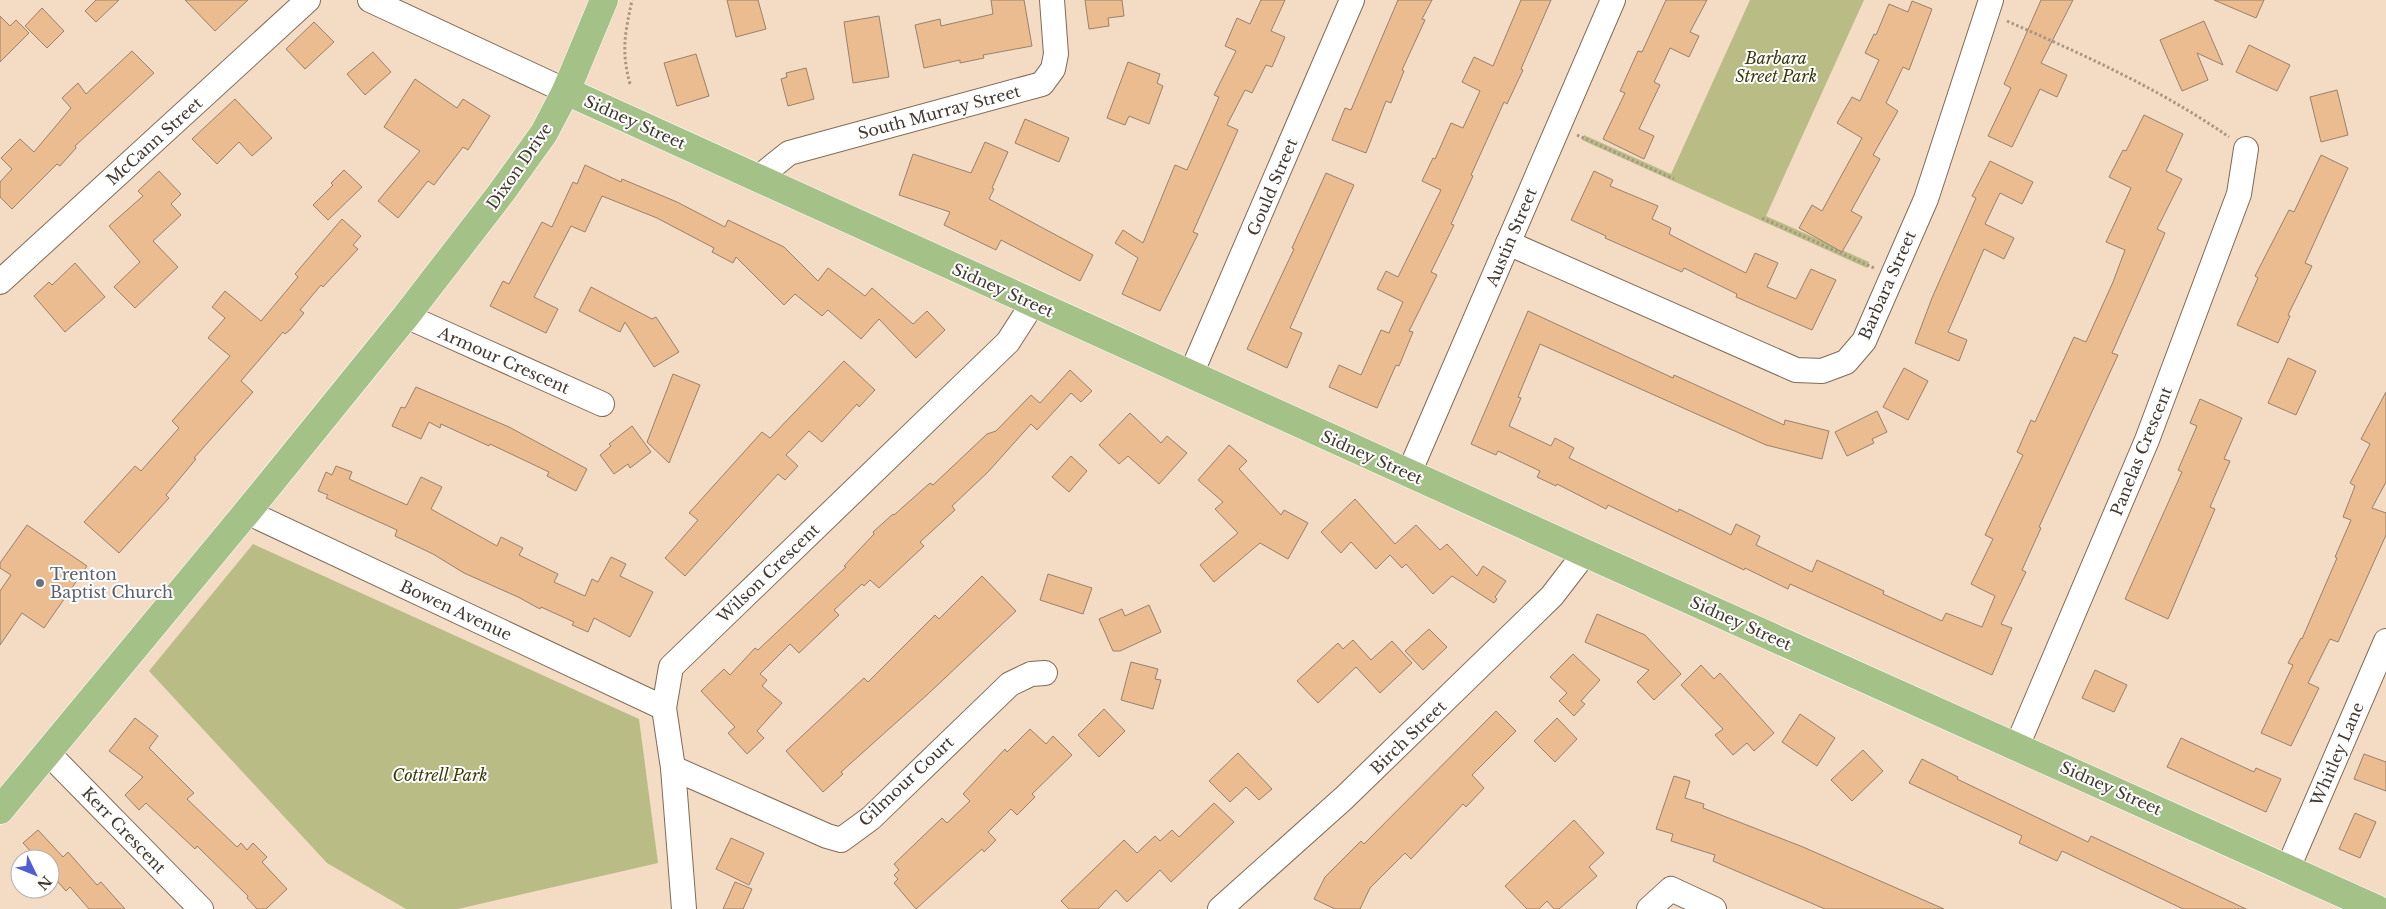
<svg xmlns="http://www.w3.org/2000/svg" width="2386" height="909" font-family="'Libre Baskerville',serif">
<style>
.green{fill:#b9bd85}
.building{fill:#ebbc8f;stroke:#98816c}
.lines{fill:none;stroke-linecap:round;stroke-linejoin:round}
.minor-casing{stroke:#816b56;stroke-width:26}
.major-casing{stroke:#fff;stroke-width:29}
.path{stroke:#a89684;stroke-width:3;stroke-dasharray:2.5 2.5;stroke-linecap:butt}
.minor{stroke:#fff;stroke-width:24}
.major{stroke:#a4c288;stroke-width:28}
.worship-dot{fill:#6b7280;stroke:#fff;stroke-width:2}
.labels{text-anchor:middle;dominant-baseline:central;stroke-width:4;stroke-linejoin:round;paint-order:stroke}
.park-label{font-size:16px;font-style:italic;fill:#383909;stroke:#fff}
.street-label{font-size:16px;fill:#433930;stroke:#fff}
.worship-label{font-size:16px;fill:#5b616d;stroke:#fff;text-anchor:start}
</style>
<rect width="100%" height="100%" fill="#f4dbc3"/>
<!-- green -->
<g class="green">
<polygon points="1750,0 1864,0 1766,216 1869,262 1867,268 1582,140 1584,135 1671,174"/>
<polygon points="253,544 639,719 658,863 458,909 406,909 327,863 149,671"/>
</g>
<!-- building -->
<g class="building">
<polygon points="96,0 119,0 96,22 85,11"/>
<polygon points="185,0 248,0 215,31"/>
<polygon points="727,0 758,0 766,29 736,37"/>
<polygon points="991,0 1024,0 1032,46 983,55 984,58 960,63 960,60 924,68 915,25 940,19 941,26 993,14"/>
<polygon points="1085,0 1122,0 1124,16 1108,18 1109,26 1089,29"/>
<polygon points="1261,0 1285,0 1271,31 1285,37 1272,67 1266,65 1252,93 1245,90 1227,125 1238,130 1193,232 1198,234 1160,311 1122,294 1138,258 1115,243 1123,230 1143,243 1175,165 1187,170 1219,97 1214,95 1236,51 1225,46 1237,18 1250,24"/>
<polygon points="1398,0 1432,0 1422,19 1425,20 1402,70 1404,71 1391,103 1386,101 1366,153 1332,140 1345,108 1351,110"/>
<polygon points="1521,0 1551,0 1521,69 1523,70 1507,104 1504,102 1471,175 1473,176 1451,224 1454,225 1431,272 1437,275 1409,331 1413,332 1399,366 1396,365 1377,408 1329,387 1339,365 1361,375 1381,330 1389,333 1403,302 1377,289 1386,271 1398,277 1441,190 1422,181 1433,158 1435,159 1451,123 1463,128 1480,91 1462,82 1474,57 1493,66"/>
<polygon points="1666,0 1707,0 1690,32 1699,36 1689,57 1670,48 1654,82 1660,85 1639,129 1654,136 1644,159 1603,139 1625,93 1620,91 1638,51 1642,52"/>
<polygon points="2041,0 2073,0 2041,63 2067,75 2057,97 2040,89 2012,147 1988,136 2011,88 2004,84"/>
<polygon points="2214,0 2264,0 2256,18"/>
<polygon points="1912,1 1932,9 1909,70 1903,67 1886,103 1898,111 1873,155 1880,159 1851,211 1862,217 1842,252 1799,228 1812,205 1822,211 1862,138 1837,123 1852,97 1860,101 1879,60 1865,53 1874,34 1876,35 1889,4 1908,12"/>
<polygon points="42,8 64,31 47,48 25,26"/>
<polygon points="0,16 10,26 16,20 29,33 0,62"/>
<polygon points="879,16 889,77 853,83 844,22"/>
<polygon points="2204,21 2223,65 2197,53 2208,80 2182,91 2160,40"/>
<polygon points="314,22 334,42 305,69 286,49"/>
<polygon points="2249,45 2290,65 2277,91 2236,72"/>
<polygon points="132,51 154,73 75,146 76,148 60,166 57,164 12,209 0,197 0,182 12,169 1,158 20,139 34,152 71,108 62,98 78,83 86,94"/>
<polygon points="373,52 391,72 365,95 347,74"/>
<polygon points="696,54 709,96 677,106 664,63"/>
<polygon points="1128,62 1160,74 1157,83 1163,86 1149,124 1129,116 1125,125 1107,118"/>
<polygon points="806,68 814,99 788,106 781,79 787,77 786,73"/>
<polygon points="415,79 457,108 463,99 490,116 468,150 463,147 434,185 428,181 398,218 378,201 420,151 384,127"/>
<polygon points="2337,90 2348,135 2321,142 2310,97"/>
<polygon points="235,99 272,138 252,156 239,142 217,164 192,139"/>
<polygon points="2144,115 2183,134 2166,171 2182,179 2157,229 2165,233 2112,353 2118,355 2039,527 2041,528 2022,570 2026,572 2001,624 2012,628 1992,675 1790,584 1788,589 1745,568 1744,570 1608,505 1606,509 1557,484 1556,486 1537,477 1540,471 1498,451 1496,455 1471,444 1528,311 1673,378 1674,375 1784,425 1785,420 1829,431 1822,459 1766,445 1540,344 1518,397 1521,398 1509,426 1551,446 1555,438 1574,448 1569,458 1678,512 1679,509 1731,535 1736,524 1760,536 1756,545 1812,572 1817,560 1884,591 1883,594 1942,621 1946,613 1982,627 1995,596 1971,584 1993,539 1985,535 2023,455 2017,452 2031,420 2035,422 2074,337 2086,342 2113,282 2125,250 2106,242 2131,188 2109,177 2123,150 2126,151"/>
<polygon points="1025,119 1069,138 1059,162 1015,143"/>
<polygon points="985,142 1008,152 992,188 994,189 989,199 1093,255 1080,281 1001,240 996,250 944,225 950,212 899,195 913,154 971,173"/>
<polygon points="2321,155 2348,168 2305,263 2312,266 2288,315 2290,316 2278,343 2237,325 2258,278 2255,276 2289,210 2294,212"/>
<polygon points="1990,161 2033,182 2022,204 2000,193 1985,224 2014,238 2004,259 1984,249 1948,332 1967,340 1959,361 1915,343 1932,298 1976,198 1972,196"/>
<polygon points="585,165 621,182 622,179 677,202 725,227 728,220 784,247 818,281 828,268 865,296 872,288 913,324 927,311 945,330 916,358 879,319 861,339 828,310 822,316 795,294 784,305 736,257 733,263 712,252 714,248 657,218 602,196 585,232 571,226 534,297 558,309 546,333 490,306 503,281 509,284 542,222 552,227 573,182 577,184"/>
<polygon points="344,170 362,187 328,220 313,205 333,185 331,183"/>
<polygon points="159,171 181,194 171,204 181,215 153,241 178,267 135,308 114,287 140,262 109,226 143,196 138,191"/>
<polygon points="1594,171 1613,180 1610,186 1658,206 1652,219 1671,228 1669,234 1694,247 1746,273 1755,253 1778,263 1767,287 1796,299 1811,269 1836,280 1812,330 1736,297 1737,294 1684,268 1682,272 1605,238 1606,236 1571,220"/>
<polygon points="1326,173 1354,185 1290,328 1302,333 1287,368 1247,349 1294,249 1292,248"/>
<polygon points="342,219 361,236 353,245 358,249 323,287 321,285 300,310 304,313 290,330 285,334 283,332 241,381 253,392 194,458 196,459 166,495 169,498 119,553 84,522 135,466 141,471 179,428 172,421 230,356 208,338 225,318 212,307 225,291 261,321 298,277 295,274"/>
<polygon points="75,263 105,297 65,332 34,296 49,282 52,285"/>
<polygon points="591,287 652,319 656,317 679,352 654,367 625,322 620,332 579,311"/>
<polygon points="2288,358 2316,371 2296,415 2268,403"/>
<polygon points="844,361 875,390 859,407 857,404 822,442 809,431 786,455 798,466 785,480 778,474 685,576 665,558 698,520 689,513 762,432 770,438"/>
<polygon points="1904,368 1928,381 1908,420 1883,407"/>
<polygon points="1070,370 1092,391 1081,402 1071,393 1037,430 1031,424 988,472 952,506 955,510 920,542 924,546 879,588 870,580 864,586 862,584 834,610 839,615 799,653 790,644 760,674 767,680 762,686 782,703 757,731 764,738 747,754 728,733 735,727 701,691 724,669 730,675 755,648 758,650 846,567 844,566 874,534 873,532 893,514 894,515 930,483 933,485 987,434 996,431 1031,395 1040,403"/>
<polygon points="673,374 700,385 669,463 647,442"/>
<polygon points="416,387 509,427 587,469 576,491 547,476 549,472 490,444 489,446 441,424 440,428 429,422 421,439 392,426 401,407 405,408"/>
<polygon points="2386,392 2386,482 2372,508 2386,513 2386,535 2338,642 2330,639 2308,683 2319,688 2291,746 2261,733 2293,665 2288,663 2301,638 2302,639 2337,558 2335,557 2351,520 2343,517 2355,486 2350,483 2370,444 2361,439"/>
<polygon points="2200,399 2242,418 2224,459 2230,461 2210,507 2215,509 2168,619 2125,599 2182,472 2178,470 2197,426 2190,423"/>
<polygon points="1877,411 1887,432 1872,439 1874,443 1847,456 1835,432"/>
<polygon points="1130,413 1161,443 1167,436 1187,453 1159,484 1128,456 1119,464 1099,445"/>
<polygon points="632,426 651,452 630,468 628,464 614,474 600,455 611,446 609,444"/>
<polygon points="1229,445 1247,461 1239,469 1281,515 1284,510 1308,523 1288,559 1260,543 1214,582 1200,565 1238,533 1215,509 1223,502 1198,480"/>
<polygon points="1071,456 1087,471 1069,492 1052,477"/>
<polygon points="336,466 352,472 349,479 407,505 421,477 442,487 431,509 497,546 501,537 523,548 519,555 558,574 554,582 585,596 592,579 598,582 611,557 626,564 620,576 653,592 630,637 594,618 588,632 572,625 574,622 541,607 540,609 518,597 464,573 433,554 395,536 397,530 326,498 328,495 318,491 326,472 332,475"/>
<polygon points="1355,499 1395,544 1416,525 1440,550 1447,544 1477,576 1483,566 1506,581 1495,597 1497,599 1494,603 1452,576 1433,594 1406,564 1402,568 1390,555 1376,569 1351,542 1341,553 1321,532"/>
<polygon points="27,525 87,566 44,628 22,613 0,645 0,591 11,575 0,568 0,563"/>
<polygon points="1048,574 1092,588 1083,614 1040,600"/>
<polygon points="982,576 1016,611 928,694 841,772 843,774 823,792 786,751 864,678 868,682 935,615 939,619"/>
<polygon points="1149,605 1161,632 1120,651 1113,651 1099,619 1122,609 1125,616"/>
<polygon points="1597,614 1645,635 1681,674 1654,700 1637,682 1649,670 1585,642"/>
<polygon points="1429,629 1447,647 1423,670 1405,651"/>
<polygon points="1353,640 1371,660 1392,641 1412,663 1380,693 1356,667 1318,703 1297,681 1338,643 1343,649"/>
<polygon points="1573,654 1600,680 1581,701 1585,704 1574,716 1559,701 1567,693 1550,677"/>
<polygon points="1131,662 1158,669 1155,679 1161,680 1153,709 1121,700"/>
<polygon points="1701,665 1714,679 1720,673 1774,733 1754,751 1747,743 1733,755 1715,735 1723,729 1681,685"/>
<polygon points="2095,670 2127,685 2114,712 2082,698"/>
<polygon points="1104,709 1125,731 1099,757 1078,735"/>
<polygon points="1496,711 1516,731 1472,775 1484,788 1466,807 1463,804 1411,859 1405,853 1370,888 1360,909 1335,909 1314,899 1325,877 1361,841 1364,844"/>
<polygon points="1800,714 1835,738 1817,766 1782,742"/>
<polygon points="135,718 158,736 149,748 194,793 187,799 237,847 241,843 247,850 253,843 267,857 262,862 287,889 266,909 257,909 247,898 248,896 197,846 195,849 146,803 139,810 125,795 143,777 109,751"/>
<polygon points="1557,718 1577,739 1555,762 1534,741"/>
<polygon points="1030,729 1046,744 1053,736 1072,755 1032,794 1035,797 1017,815 1011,809 988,832 996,840 984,852 982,849 916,909 894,883 898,879 894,875 899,870 894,864 942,818 947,823 970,801 963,794 1005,749 1007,752"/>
<polygon points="2181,738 2254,772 2256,768 2281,779 2266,812 2167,767"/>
<polygon points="1863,750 1883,771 1852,801 1831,780"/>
<polygon points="1238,753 1272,789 1259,800 1246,787 1230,802 1209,781"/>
<polygon points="2364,754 2386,762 2386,791 2354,779"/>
<polygon points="1922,759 1958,777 1957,779 2088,842 2091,836 2246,909 2183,909 2062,851 2057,861 2019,843 2022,836 1909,783"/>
<polygon points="1674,776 1690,781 1685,798 1704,804 1703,808 1803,847 1944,909 1825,909 1713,861 1715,855 1671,841 1673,834 1656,829"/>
<polygon points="1214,803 1234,822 1171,882 1160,870 1127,902 1116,890 1098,909 1069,909 1061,901 1124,840 1137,853 1155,836 1160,841 1172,830 1179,837"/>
<polygon points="2355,813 2376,822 2360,858 2339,849"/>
<polygon points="1574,820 1604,853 1589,867 1597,876 1559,909 1554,909 1547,901 1539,909 1527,909 1505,886"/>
<polygon points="38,830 63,857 68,852 97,885 101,882 125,909 89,909 70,887 66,891 50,873 50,859 38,859 23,843"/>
<polygon points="731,838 764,853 749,885 716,869"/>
<polygon points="735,882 752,889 743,909 723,909"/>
</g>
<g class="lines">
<defs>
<g id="minor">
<polyline points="370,0 566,91"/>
<polyline points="758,178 789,153 1042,84 1053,69 1056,54 1052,0"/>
<polyline points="1508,243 1796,370 1822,371 1846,362 1864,341 1926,199 1991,0"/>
<polyline points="0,282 308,0"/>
<polyline points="406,316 602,404"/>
<polyline points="1191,374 1352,0"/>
<polyline points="1409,473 1613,0"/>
<polyline points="247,512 664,708"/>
<polyline points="2017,746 2147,440 2239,194 2246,149"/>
<polyline points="47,752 201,909"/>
<polyline points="673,768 827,836 841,840 871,818 1010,684 1031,674 1045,673"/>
<polyline points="2288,868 2386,641"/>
<polyline points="684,909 673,768 664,708 671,667 1008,342 1033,303"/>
<polyline points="1220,909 1344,798 1552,596 1585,553"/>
<polyline points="1649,909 1671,889 1714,909"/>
</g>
<g id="major">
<polyline points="566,91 1585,553 2377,909"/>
<polyline points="0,810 247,512 406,316 501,193 544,133 566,91 604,0"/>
</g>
</defs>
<!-- minor casing -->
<use href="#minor" class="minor-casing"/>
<!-- major casing -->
<use href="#major" class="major-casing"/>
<!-- path -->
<g class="path">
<path d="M 2007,21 C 2084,55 2160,89 2229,137"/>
<path d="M 630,84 C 621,50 625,34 632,0"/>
<polyline points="1577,135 1674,179"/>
<polyline points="1762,218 1874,268"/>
</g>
<!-- minor -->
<use href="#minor" class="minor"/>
<!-- major -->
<use href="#major" class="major"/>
</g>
<!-- markers -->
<circle class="worship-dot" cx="40" cy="583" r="5"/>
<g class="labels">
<!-- park labels -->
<g class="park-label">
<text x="1776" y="58">Barbara<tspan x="1776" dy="18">Street Park</tspan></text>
<text x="440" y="775">Cottrell Park</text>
</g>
<!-- street labels -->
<g class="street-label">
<text transform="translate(939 112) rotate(-15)">South Murray Street</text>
<text transform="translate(635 122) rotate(24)">Sidney Street</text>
<text transform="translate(154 141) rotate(-42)">McCann Street</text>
<text transform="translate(519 166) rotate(-55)">Dixon Drive</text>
<text transform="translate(1272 187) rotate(-67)">Gould Street</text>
<text transform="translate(1511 237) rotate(-67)">Austin Street</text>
<text transform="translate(1887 285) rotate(-66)">Barbara Street</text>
<text transform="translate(1003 290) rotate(24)">Sidney Street</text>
<text transform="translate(504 360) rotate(24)">Armour Crescent</text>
<text transform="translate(2141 451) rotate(-68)">Panelas Crescent</text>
<text transform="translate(1372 457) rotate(24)">Sidney Street</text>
<text transform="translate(768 573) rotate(-44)">Wilson Crescent</text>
<text transform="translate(456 610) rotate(25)">Bowen Avenue</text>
<text transform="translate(1741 623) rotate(24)">Sidney Street</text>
<text transform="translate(1408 737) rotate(-44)">Birch Street</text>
<text transform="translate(2337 754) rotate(-67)">Whitley Lane</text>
<text transform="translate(906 781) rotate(-43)">Gilmour Court</text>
<text transform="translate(2111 788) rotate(24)">Sidney Street</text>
<text transform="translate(124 830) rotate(46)">Kerr Crescent</text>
</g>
<!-- worship labels -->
<g class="worship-label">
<text x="50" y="574">Trenton<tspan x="50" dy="18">Baptist Church</tspan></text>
</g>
</g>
<!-- north arrow -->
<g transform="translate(35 874) rotate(133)"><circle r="24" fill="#ffffff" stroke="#b4b0ac"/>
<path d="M0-4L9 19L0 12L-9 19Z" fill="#4e5ed3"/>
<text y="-8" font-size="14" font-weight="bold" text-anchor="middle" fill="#433930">N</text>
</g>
</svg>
